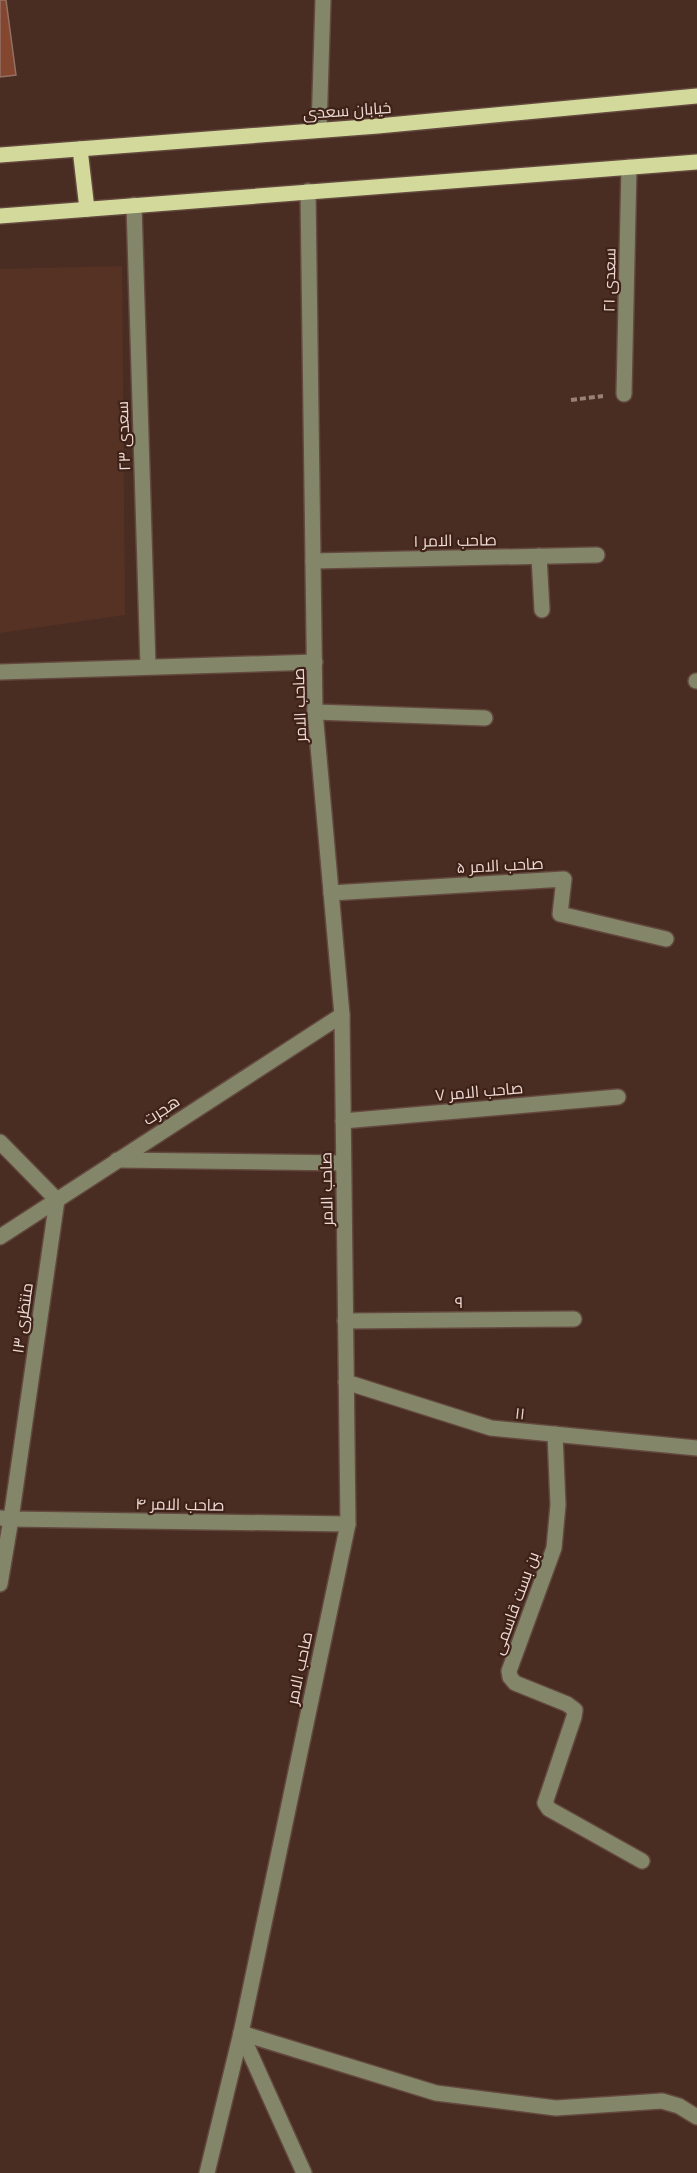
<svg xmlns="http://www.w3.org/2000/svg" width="697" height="2173" font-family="Inter,Cairo,sans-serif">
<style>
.built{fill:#563225}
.building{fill:#85462f;stroke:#927165;stroke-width:1.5}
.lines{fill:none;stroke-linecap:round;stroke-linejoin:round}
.minor-casing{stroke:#63483e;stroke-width:18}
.major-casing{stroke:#63483e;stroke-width:18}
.path{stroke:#998178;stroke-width:4;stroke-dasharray:6 3;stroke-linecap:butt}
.minor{stroke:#838669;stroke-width:15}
.major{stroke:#d3d89b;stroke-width:15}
.labels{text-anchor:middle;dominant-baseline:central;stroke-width:4.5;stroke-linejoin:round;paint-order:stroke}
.street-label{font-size:16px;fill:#eedad4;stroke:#3e2218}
</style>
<rect width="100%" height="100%" fill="#492c22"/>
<!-- built -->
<polygon class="built" points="122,266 125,615 0,633 0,269"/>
<!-- building -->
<polygon class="building" points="0,0 6,0 16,75 0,77"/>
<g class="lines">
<defs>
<g id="minor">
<polyline points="319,130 323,0"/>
<polyline points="134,205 148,666"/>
<polyline points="624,394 629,167"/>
<polyline points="539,556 542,610"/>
<polyline points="313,561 597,555"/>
<polyline points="0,672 315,662"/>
<polyline points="696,681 697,681"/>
<polyline points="315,712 485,718"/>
<polyline points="331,893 564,879 560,914 666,939"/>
<polyline points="343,1121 618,1097"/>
<polyline points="0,1142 57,1200 11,1519 0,1584"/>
<polyline points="117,1160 343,1163"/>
<polyline points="0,1237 342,1015"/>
<polyline points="345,1321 574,1319"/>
<polyline points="346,1382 491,1428 697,1448"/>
<polyline points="555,1434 558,1505 554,1548 509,1671 510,1677 515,1683 567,1704 575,1710 574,1717 545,1803 549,1809 642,1861"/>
<polyline points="0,1518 11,1519 348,1524"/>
<polyline points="241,2033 436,2093 556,2108 662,2101 679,2106 697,2117"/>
<polyline points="241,2033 304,2173"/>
<polyline points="207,2173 241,2033 348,1524 342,1015 315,712 308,191"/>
</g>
<g id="major">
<polyline points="80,149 87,209"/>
<polyline points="0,155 378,126 697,96"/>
<polyline points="0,216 697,162"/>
</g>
</defs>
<!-- minor casing -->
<use href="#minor" class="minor-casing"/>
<!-- major casing -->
<use href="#major" class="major-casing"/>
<!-- path -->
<polyline class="path" points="571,400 603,396"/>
<!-- minor -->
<use href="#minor" class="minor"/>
<!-- major -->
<use href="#major" class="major"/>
</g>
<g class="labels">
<!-- street labels -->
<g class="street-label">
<text transform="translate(347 110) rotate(-4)">خیابان سعدی</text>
<text transform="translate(609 280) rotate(-89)">سعدی ۲۱</text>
<text transform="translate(123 436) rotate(-92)">سعدی ۲۳</text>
<text transform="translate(455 540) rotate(-1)">صاحب الامر ۱</text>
<text transform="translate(299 705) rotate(-92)">صاحب الامر</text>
<text transform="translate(500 865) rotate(-3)">صاحب الامر ۵</text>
<text transform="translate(479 1091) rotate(-5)">صاحب الامر ۷</text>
<text transform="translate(161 1110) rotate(-33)">هجرت</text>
<text transform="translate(326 1189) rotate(-91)">صاحب الامر</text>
<text transform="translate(459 1302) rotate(-1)">۹</text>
<text transform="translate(22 1318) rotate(-82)">منتظری ۱۳</text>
<text transform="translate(520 1413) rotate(6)">۱۱</text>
<text transform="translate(180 1504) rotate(1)">صاحب الامر ۴</text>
<text transform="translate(515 1603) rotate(-70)">بن بست قاسمی</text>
<text transform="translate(299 1668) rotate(-78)">صاحب الامر</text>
</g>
</g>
</svg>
